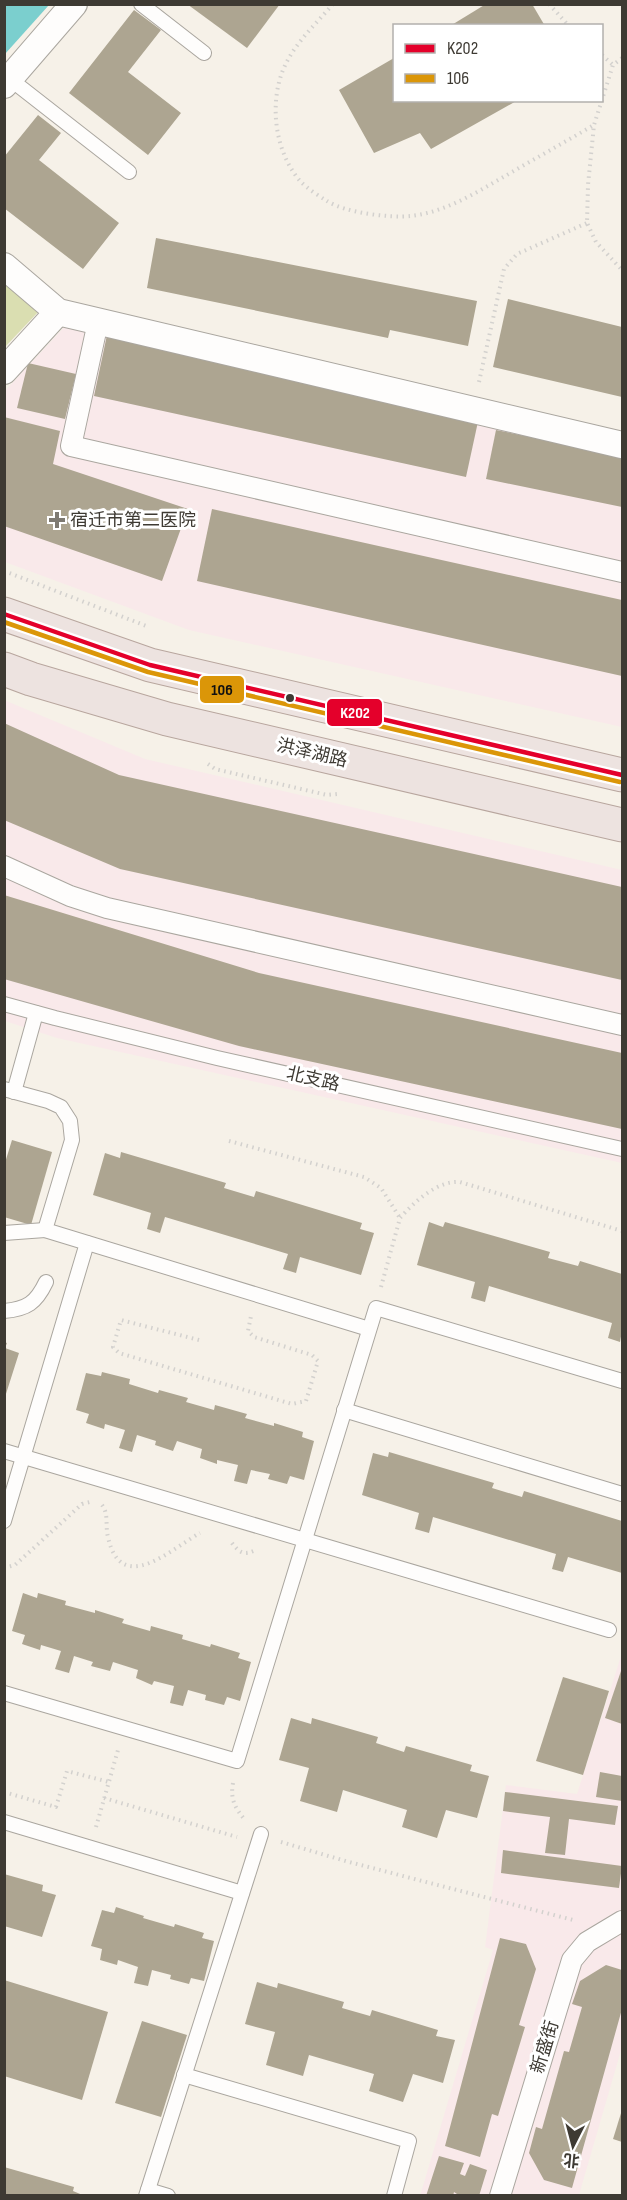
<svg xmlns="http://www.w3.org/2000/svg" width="627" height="2200" font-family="'Sofia Sans Condensed','Noto Sans SC',sans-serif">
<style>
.commercial{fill:#f9e9ea}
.green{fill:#dadeb1}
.water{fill:#7bcfce}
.building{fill:#ada591}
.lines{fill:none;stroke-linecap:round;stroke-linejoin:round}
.service-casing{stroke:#aaa69f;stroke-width:16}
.pedestrian-casing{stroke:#aaa69f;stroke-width:22}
.minor-casing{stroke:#aaa69f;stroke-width:28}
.primary-casing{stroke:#b8a69e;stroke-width:35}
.path{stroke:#d3d1ce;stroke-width:4;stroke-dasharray:1.5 4.5;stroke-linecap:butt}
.service{stroke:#fefdfc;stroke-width:14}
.pedestrian{stroke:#fefdfc;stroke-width:20}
.minor{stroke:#fefdfc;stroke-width:26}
.primary{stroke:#ede3e0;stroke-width:33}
.bus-1-casing{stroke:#fff;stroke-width:9}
.bus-2-casing{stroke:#fff;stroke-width:9}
.bus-1{stroke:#e4002b;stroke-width:4.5}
.bus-2{stroke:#db9608;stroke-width:4.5}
.poi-dot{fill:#7e7a72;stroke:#fff;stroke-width:2}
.bus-dot{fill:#3e3a33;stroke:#fff;stroke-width:2}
.labels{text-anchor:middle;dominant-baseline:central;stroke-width:6;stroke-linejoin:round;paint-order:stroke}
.poi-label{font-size:18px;fill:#3e3a33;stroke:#fff;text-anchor:start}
.street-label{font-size:18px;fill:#3e3a33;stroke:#fff}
.line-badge{stroke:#fff;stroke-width:2}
.badge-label{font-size:16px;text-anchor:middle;font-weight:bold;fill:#fff}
.pale-badge-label{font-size:16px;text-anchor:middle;font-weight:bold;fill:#111}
</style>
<rect width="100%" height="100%" fill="#f6f1e8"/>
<!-- commercial -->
<g class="commercial">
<polygon points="70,321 622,451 622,727 189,630 5,562 4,392"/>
<polygon points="4,700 145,759 622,870 622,1163 57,1038 5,1021"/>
<polygon points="622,1653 622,2047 579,2195 420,2196 493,1950 485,1947 506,1785 577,1794"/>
</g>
<!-- green -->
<polygon class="green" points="5,280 39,311 5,347"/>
<!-- water -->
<polygon class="water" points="5,4 49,5 5,54 4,5"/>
<!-- building -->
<g class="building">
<polygon points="187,4 280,4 247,48"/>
<polygon points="486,4 532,4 545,26 450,26"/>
<polygon points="134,10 161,30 128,72 181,113 148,155 69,93"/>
<polygon points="394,58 394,100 518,100 431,149 420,133 374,153 339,90"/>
<polygon points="38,115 61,133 39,160 119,223 83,269 4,208 4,157"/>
<polygon points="156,238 477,301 468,346 390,330 388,338 147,288"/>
<polygon points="508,299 622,327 622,397 493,367"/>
<polygon points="107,335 479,417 466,477 94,396"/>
<polygon points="28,363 76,374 65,419 17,408"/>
<polygon points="4,417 60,431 53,464 188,509 162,581 4,526"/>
<polygon points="496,430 622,455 622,507 486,479"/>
<polygon points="212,509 622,600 622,676 197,581"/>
<polygon points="4,723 119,775 622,887 622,980 120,869 4,820"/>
<polygon points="4,895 259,973 622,1053 622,1129 239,1046 4,979"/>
<polygon points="12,1140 52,1152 31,1225 4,1217 4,1166"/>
<polygon points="121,1152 226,1183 224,1188 254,1197 256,1191 362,1223 360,1229 374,1233 361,1275 300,1257 296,1273 283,1269 288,1254 165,1217 160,1233 147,1229 151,1213 93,1195 105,1153 120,1158"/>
<polygon points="429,1222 443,1227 445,1222 550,1252 548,1258 578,1266 580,1261 622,1274 622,1331 620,1342 608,1338 612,1323 489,1286 485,1302 471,1298 475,1282 417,1265"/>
<polygon points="4,1342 7,1343 5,1348 19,1353 5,1397"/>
<polygon points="102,1372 130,1379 129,1384 158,1393 159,1390 188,1398 186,1402 214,1410 215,1405 247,1414 245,1418 274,1426 274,1423 303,1432 302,1437 314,1441 304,1480 290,1476 287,1484 268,1479 270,1474 251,1470 247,1484 234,1481 238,1465 217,1460 217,1464 200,1458 202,1449 177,1441 173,1451 155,1445 156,1441 137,1435 132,1452 119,1448 125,1430 105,1424 104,1429 86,1423 89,1414 76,1410 86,1373 101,1376"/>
<polygon points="389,1452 494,1483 492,1488 522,1497 524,1491 622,1521 622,1573 568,1557 563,1572 552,1569 556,1554 433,1517 429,1533 415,1529 419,1513 362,1495 373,1453 388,1457"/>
<polygon points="23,1593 37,1598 38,1593 66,1601 65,1605 95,1613 95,1610 124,1619 122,1623 150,1631 151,1626 183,1635 182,1639 210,1647 211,1644 240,1653 238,1658 251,1662 240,1701 227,1697 224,1705 205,1700 206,1695 188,1690 183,1706 170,1703 174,1686 154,1681 152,1685 136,1678 138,1670 113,1662 110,1671 91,1666 93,1662 74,1656 69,1673 55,1669 61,1651 41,1645 40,1650 22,1644 25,1635 12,1631"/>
<polygon points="622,1668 622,1724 605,1718"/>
<polygon points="563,1677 609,1691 583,1775 536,1761"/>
<polygon points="291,1718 311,1724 312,1718 378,1737 376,1743 404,1752 406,1746 472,1765 470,1771 489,1776 477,1818 446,1810 437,1838 402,1827 407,1810 343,1790 337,1812 300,1801 309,1768 279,1760"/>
<polygon points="600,1772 622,1776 622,1801 596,1797"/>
<polygon points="505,1792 618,1806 615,1825 569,1819 565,1855 545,1853 550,1817 503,1811"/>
<polygon points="503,1850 622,1866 619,1888 501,1873"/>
<polygon points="4,1874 43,1885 42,1891 56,1895 42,1937 4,1926"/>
<polygon points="116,1907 144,1916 143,1918 174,1927 175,1924 204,1933 202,1938 214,1941 204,1981 191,1978 189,1984 170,1979 171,1975 152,1970 148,1986 134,1983 138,1967 118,1960 117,1965 100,1960 102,1949 91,1946 102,1910 114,1913"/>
<polygon points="500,1938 526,1944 536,1969 519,2025 525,2027 498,2116 492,2114 480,2157 445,2146"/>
<polygon points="606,1965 622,1970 622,2009 572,2188 544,2180 529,2153 536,2127 542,2129 564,2051 569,2052 582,2007 572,2004 580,1981"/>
<polygon points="4,1980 108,2012 82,2100 4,2076"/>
<polygon points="257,1982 277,1988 278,1983 344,2002 342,2008 370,2016 372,2010 438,2030 436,2036 455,2040 443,2083 413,2074 403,2102 369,2091 374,2074 309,2055 303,2076 266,2065 275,2032 245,2024"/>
<polygon points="142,2021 187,2035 161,2117 115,2103"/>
<polygon points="622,2110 622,2142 613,2139"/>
<polygon points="439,2156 464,2163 460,2174 465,2176 470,2164 487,2170 479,2196 460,2196 454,2192 453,2196 426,2196"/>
<polygon points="4,2167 74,2187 73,2191 85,2196 4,2196"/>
</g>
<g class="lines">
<defs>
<g id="service">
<polyline points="141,4 204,53"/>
<polyline points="10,79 129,172"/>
<polyline points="4,1004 55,1018 217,1058 622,1149"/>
<polyline points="4,1089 48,1101 61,1107 70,1121 72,1140 45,1230 369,1329"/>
<polyline points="14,1092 36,1013"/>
<polyline points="4,1233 45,1230"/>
<path d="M 4,1311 C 27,1309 36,1303 46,1282"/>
<polyline points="344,1410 622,1494"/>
<polyline points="4,1451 609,1630"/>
<polyline points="4,1521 87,1243"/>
<polyline points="4,1693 237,1761 376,1308 622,1381"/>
<polyline points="4,1822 242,1893"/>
<polyline points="184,2075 409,2141 394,2196"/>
<polyline points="148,2190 168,2196"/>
<polyline points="146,2196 261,1834"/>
</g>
<g id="pedestrian">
<polyline points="98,322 71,446 622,572"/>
<polyline points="4,866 70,896 107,908 622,1025"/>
<polyline points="500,2196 572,1960 587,1942 622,1921"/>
</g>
<g id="minor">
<polyline points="4,85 74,4"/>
<polyline points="4,266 58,312 622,445"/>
<polyline points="4,371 58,312"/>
</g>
<g id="primary">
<polyline points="4,614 150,665 622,775"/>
<polyline points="4,669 31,679 167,719 622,825"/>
</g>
</defs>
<!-- service casing -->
<use href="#service" class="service-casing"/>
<!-- pedestrian casing -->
<use href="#pedestrian" class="pedestrian-casing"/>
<!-- minor casing -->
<use href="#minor" class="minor-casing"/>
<!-- primary casing -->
<use href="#primary" class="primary-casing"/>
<!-- path -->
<g class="path">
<path d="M 333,4 C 315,25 293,45 283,70 C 269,105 275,153 301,182 C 308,189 319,196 327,201 C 346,213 389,218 411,216 C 446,212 477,192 507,175 C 536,158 565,142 594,125"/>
<polyline points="549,4 569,26"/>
<polyline points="602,55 613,65"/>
<polyline points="622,58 613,65 594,125 588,185 587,223 596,242 622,270"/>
<polyline points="479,382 504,269 517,254 587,223"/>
<polyline points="4,571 149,627"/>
<polyline points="208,764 215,769 327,795 337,794"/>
<polyline points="229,1141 364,1177 381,1188 400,1218"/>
<path d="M 381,1287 L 400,1218 C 414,1202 438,1180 460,1182 L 622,1231"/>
<polyline points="199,1340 121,1320 113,1347 119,1353 292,1404 306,1401 318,1361 312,1355 254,1337 248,1331 251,1316"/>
<path d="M 102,1505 C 109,1514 105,1526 108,1537 C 121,1597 171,1549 200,1533"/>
<path d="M 232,1543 C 240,1554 245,1555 256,1550"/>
<polyline points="4,1568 15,1565 82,1504 90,1502"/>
<path d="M 233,1783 C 230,1799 235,1808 245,1820"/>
<polyline points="4,1792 56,1807 67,1771 109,1782"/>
<polyline points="104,1798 237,1837"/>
<polyline points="96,1827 118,1750"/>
<polyline points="281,1842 349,1862 573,1920"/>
</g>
<!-- service -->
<use href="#service" class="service"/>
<!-- pedestrian -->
<use href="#pedestrian" class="pedestrian"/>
<!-- minor -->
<use href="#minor" class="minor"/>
<!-- primary -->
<use href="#primary" class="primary"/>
<defs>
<polyline id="bus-1" points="4,614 150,665 622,775"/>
<polyline id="bus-2" points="4,622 148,672 620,782"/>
</defs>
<!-- bus-1 casing -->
<use href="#bus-1" class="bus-1-casing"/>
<!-- bus-2 casing -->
<use href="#bus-2" class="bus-2-casing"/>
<!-- bus-1 -->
<use href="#bus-1" class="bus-1"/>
<!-- bus-2 -->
<use href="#bus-2" class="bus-2"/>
</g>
<!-- markers -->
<path class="poi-dot" d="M54 511h6v6h6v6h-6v6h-6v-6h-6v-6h6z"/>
<circle class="bus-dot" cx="290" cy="698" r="5"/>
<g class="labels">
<!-- poi labels -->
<g class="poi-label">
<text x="70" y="520">宿迁市第二医院</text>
</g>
<!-- street labels -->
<g class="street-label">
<text transform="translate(312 753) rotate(13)">洪泽湖路</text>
<text transform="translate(313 1079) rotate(13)">北支路</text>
<text transform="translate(545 2047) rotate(-73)">新盛街</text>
</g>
</g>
<g class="line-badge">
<rect x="199" y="675" width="46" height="29" rx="6" fill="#db9608"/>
<rect x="326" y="698" width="57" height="29" rx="6" fill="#e4002b"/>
</g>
<g class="badge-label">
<text x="355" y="718">K202</text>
</g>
<g class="pale-badge-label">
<text x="222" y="695">106</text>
</g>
<!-- border -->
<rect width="627" height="2200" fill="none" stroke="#3e3a33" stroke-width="12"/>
<!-- legend -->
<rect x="393" y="24" width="210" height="78" fill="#ffffff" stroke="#b2b0ad" stroke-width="1.5"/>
<rect x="405" y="44" width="30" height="9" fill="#e4002b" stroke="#b2b0ad" stroke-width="1.5"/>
<text x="447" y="54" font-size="18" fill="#3e3a33">K202</text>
<rect x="405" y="74" width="30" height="9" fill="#db9608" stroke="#b2b0ad" stroke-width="1.5"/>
<text x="447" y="84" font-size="18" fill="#3e3a33">106</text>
<!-- north arrow -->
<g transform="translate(573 2146) rotate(186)" stroke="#ffffff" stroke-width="4.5" paint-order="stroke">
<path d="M0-4.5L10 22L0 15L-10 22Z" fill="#3e3a33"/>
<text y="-9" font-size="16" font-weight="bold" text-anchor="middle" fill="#3e3a33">北</text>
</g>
</svg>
